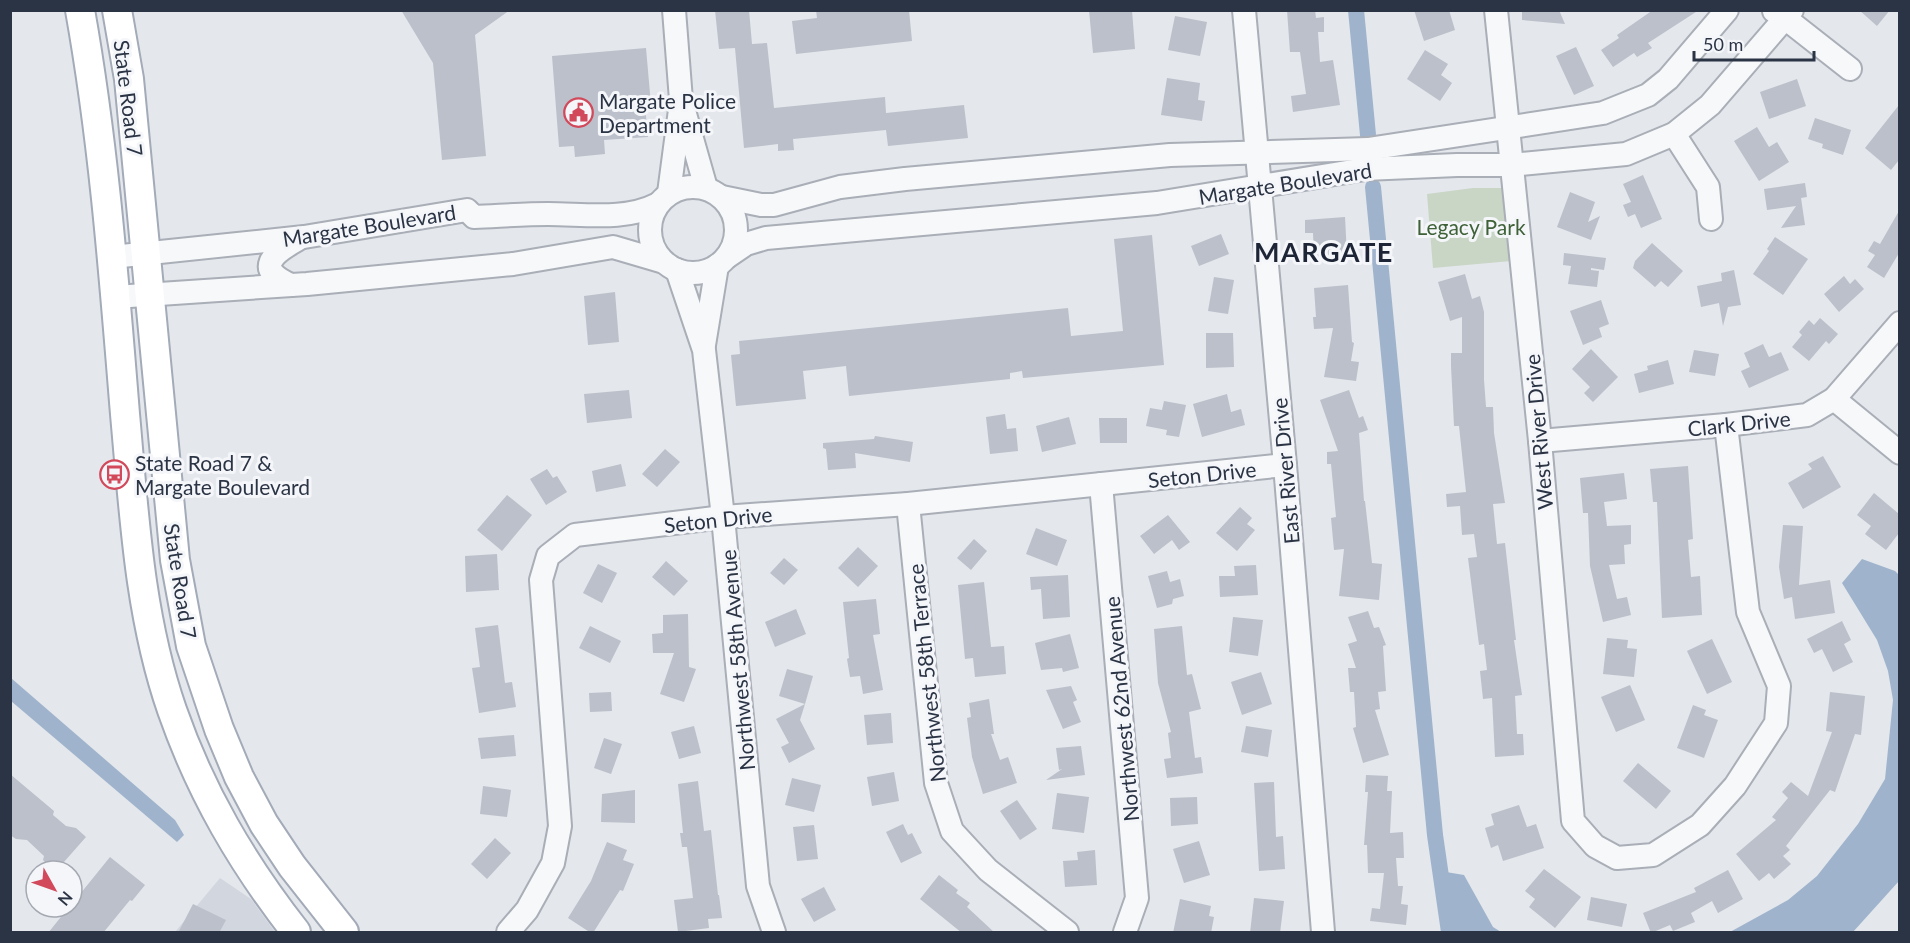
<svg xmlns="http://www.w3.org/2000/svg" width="1910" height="943" font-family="Lato,sans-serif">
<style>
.built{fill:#d2d6de}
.green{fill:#c9d6c5}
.water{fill:#9fb4cc}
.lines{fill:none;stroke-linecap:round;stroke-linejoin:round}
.canal{stroke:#9fb4cc;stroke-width:16}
.building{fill:#bbc0ca}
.minor-casing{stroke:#a9aeb7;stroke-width:26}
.major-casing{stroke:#a3abb8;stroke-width:32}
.minor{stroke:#f7f8fa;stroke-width:22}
.major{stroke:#fff;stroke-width:28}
.labels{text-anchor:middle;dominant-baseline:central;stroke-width:6;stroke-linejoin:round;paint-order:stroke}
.street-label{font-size:21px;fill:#2b3445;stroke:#f4f6f9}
.poi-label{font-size:21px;fill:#2b3445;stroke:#f4f6f9;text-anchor:start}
.park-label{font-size:21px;fill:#3f6138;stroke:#f4f6f9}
.district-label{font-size:27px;font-weight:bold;letter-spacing:1.5px;fill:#1d2536;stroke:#f4f6f9}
</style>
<rect width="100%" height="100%" fill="#e4e7ec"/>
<!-- built -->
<polygon class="built" points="220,878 251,899 275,932 175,932"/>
<!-- green -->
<polygon class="green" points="1473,188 1505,188 1511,261 1433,268 1427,194"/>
<!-- water -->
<g class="water">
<polygon points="1862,559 1895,571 1899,575 1899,881 1853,932 1730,932 1788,900 1817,876 1858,824 1885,779 1893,700 1888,671 1877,640 1842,583"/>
<polygon points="11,678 175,820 184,835 177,842 11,701"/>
<polygon points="1440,871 1464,875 1493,927 1501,932 1449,932"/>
</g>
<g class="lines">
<!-- canal -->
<g class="canal">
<polyline points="1356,10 1368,135"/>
<polyline points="1373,187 1435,835 1449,932"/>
</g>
</g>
<!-- building -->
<g class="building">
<polygon points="401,10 510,10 475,35 486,156 442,160 433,63"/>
<polygon points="715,10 749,10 752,44 767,43 774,108 885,97 886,113 964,105 968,138 888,146 886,130 793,139 794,150 778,151 778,144 744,148 735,48 719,49"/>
<polygon points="816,10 909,10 912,41 796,54 792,21 817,18"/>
<polygon points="1089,10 1132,10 1135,49 1093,53"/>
<polygon points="1287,10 1315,10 1316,18 1324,17 1324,32 1318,32 1320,62 1333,60 1340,105 1293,112 1291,96 1306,94 1300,52 1290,52"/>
<polygon points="1414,10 1449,10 1455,30 1424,41"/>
<polygon points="1522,10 1559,10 1565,24 1522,20"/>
<polygon points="1653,10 1699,10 1648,43 1652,48 1637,57 1634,53 1613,67 1601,50 1619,38 1617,35"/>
<polygon points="1859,10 1890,10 1877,26"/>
<polygon points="1175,16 1207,22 1200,56 1168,50"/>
<polygon points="1576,47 1594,86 1574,95 1556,56"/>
<polygon points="646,48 651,105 645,106 648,137 604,140 605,154 575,157 574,146 559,147 552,56"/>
<polygon points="1425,50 1448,64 1441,75 1452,83 1440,101 1407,79"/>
<polygon points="1167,78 1200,83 1198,100 1205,101 1202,121 1161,115"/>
<polygon points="1797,79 1806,106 1769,119 1760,92"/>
<polygon points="1899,105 1899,160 1891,170 1865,148"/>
<polygon points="1815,118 1851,130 1843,155 1822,148 1823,144 1808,139"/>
<polygon points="1757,127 1769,147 1777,142 1789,162 1759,181 1734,141"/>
<polygon points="1643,175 1662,219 1641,228 1635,214 1628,217 1623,205 1631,202 1623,184"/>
<polygon points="1805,183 1807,197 1801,198 1805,225 1781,228 1796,206 1767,210 1764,189"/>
<polygon points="1570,192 1595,202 1588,222 1600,216 1591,240 1557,227"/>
<polygon points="1899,211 1899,253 1884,278 1867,267 1875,255 1868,251 1874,241 1880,244"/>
<polygon points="1345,217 1347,255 1314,257 1313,233 1305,233 1305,220"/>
<polygon points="1221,234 1229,254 1199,266 1191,246"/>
<polygon points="1152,235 1164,365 1023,378 1022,371 1010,373 1010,379 849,396 846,366 803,371 806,399 736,406 731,355 740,354 739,341 1068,308 1071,336 1123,331 1114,239"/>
<polygon points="1775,237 1808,259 1783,295 1753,274 1769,251 1767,249"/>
<polygon points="1652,243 1683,271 1668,287 1661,281 1655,287 1633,268 1635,261"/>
<polygon points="1564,253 1606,258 1604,270 1591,268 1591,270 1599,271 1597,287 1568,284 1571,266 1563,265"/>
<polygon points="1734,270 1741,305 1728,307 1723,326 1719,303 1701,307 1697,286 1722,281 1721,273"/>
<polygon points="1465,274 1472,299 1480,296 1484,312 1484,380 1486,407 1493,407 1494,433 1505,503 1493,504 1497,544 1505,543 1516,640 1514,640 1522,695 1515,696 1517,734 1523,734 1524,755 1495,757 1492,698 1483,699 1480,671 1487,670 1484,644 1479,645 1468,558 1477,557 1474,534 1462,535 1460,506 1447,507 1446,494 1466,492 1459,426 1454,426 1451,366 1451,353 1462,353 1462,317 1450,321 1438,282"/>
<polygon points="1844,276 1850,284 1855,279 1864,289 1839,312 1824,294"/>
<polygon points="1214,277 1234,280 1228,314 1208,311"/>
<polygon points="1348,285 1352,342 1354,343 1351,361 1359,362 1356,381 1324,377 1333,328 1314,329 1313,317 1316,317 1314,288"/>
<polygon points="615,292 619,342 588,345 584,296"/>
<polygon points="1601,300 1609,324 1599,328 1602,337 1583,345 1570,311"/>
<polygon points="1820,318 1838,334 1829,344 1826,341 1809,361 1792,347 1802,335 1799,332 1809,320 1814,325"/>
<polygon points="1206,333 1233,333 1234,367 1206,368"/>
<polygon points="1763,344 1769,357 1781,352 1789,370 1749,388 1741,371 1750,367 1744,353"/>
<polygon points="1591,349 1618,377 1593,402 1584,393 1590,387 1572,369"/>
<polygon points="1694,350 1719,354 1715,376 1689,372"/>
<polygon points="1668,360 1674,384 1639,393 1634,374 1648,370 1647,366"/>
<polygon points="629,390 632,418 587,423 584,394"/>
<polygon points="1349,390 1359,418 1363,416 1368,430 1359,433 1364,501 1365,501 1372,563 1382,564 1379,600 1339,596 1344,549 1334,550 1331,518 1336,517 1331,464 1327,464 1327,452 1338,451 1320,400"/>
<polygon points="1227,394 1231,412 1241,409 1245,425 1202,437 1193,404"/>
<polygon points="1164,401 1186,405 1179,437 1166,435 1167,430 1146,426 1150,408 1162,410"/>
<polygon points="1005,414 1007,429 1016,428 1018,451 990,454 986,417"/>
<polygon points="1069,417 1076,444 1042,452 1036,426"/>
<polygon points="1099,418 1127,418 1127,443 1100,443"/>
<polygon points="875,436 913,442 910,462 855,453 856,468 828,470 826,449 823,448 823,443 874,439"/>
<polygon points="665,449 680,462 657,487 642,474"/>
<polygon points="1823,456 1841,487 1803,509 1788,483 1812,469 1808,464"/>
<polygon points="621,464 626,486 596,492 592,471"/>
<polygon points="1688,466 1693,539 1688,540 1691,577 1700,576 1702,615 1662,618 1657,502 1653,502 1650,469"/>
<polygon points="547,469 553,478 557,476 567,492 546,505 530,479"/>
<polygon points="1624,473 1627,499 1604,502 1607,526 1631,525 1631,544 1624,545 1625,564 1609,565 1617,599 1627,597 1631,615 1603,622 1590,566 1588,513 1583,513 1580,478"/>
<polygon points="1874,493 1899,514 1899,533 1886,550 1865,534 1871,526 1857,515"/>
<polygon points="507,495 532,515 502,551 477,530"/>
<polygon points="1240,507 1252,518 1247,524 1255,530 1237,551 1216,533"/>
<polygon points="1168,515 1190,542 1179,550 1172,540 1154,554 1140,536"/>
<polygon points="1783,525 1803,526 1799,585 1830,580 1835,613 1795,619 1792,597 1784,599 1779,567"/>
<polygon points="1036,528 1067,540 1057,566 1026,554"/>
<polygon points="974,539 987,551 971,570 957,558"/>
<polygon points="858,547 878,566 858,587 838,568"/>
<polygon points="497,554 499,590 466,592 465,556"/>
<polygon points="784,558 798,570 784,585 770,573"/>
<polygon points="666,561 688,581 674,596 652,577"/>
<polygon points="598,564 617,573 602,603 583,593"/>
<polygon points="1256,565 1258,595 1220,597 1219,576 1235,576 1234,566"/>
<polygon points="1167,571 1170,582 1180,579 1184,596 1173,599 1172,604 1157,608 1148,576"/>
<polygon points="1068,575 1070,617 1043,619 1041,589 1031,590 1030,577"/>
<polygon points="984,582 991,647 1004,646 1006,674 975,677 973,658 965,659 958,585"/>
<polygon points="876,599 880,634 873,635 883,690 863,694 860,676 850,677 847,659 849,658 843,602"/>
<polygon points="796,609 806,634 775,647 765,622"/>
<polygon points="1368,611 1374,628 1379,627 1386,645 1383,646 1386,691 1378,692 1380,709 1375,710 1389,755 1363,763 1353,728 1356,727 1354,692 1350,692 1348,668 1356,668 1348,644 1357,641 1348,617"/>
<polygon points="688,614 689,667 696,669 684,702 660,694 674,653 653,653 652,634 663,633 663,615"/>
<polygon points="1233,617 1263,620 1258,656 1229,652"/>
<polygon points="1842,621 1851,640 1844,644 1853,662 1833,672 1822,649 1814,653 1807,639"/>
<polygon points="498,625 505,683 512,682 516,707 479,713 472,668 480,667 475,628"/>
<polygon points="590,626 621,641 610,663 579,648"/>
<polygon points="1182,626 1187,675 1192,674 1201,709 1189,712 1195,758 1201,757 1203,773 1167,778 1164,759 1171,758 1168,733 1171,732 1158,683 1154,629"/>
<polygon points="1070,634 1079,668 1063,672 1062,668 1041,670 1035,643"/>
<polygon points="1607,638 1628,640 1627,648 1637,649 1634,677 1603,674"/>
<polygon points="1712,639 1732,682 1707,694 1687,651"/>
<polygon points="787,669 813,676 805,704 779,696"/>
<polygon points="1261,672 1272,704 1242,715 1231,682"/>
<polygon points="1630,685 1645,720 1616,732 1601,697"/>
<polygon points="1071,686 1077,700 1073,702 1081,722 1063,729 1046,690"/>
<polygon points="611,692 612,711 590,712 589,693"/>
<polygon points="1830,692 1865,696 1861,735 1855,734 1835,792 1830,790 1786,846 1790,850 1783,856 1791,864 1774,879 1769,873 1759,881 1736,854 1776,820 1772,817 1788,798 1782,792 1791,782 1808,796 1832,732 1826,731"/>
<polygon points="989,699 994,734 991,734 1000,760 1008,757 1017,783 983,794 972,757 967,718 971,717 969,703"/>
<polygon points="805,704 800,720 815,749 789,763 781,747 789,743 776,719"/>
<polygon points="1693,705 1706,710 1704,715 1718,720 1704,758 1677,748"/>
<polygon points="891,713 893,743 867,745 864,715"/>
<polygon points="694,726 701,753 679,759 671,732"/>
<polygon points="1246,726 1272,730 1268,757 1241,752"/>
<polygon points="514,735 516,756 481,759 478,738"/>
<polygon points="604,738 622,744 611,774 594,768"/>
<polygon points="1081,746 1085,775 1046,780 1062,769 1059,770 1056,748"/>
<polygon points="1638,763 1671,791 1656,809 1623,781"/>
<polygon points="894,772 899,801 872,806 867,777"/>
<polygon points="10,774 54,811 53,815 66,826 76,828 86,837 56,871 54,871 43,860 44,856 27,840 16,839 10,835"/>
<polygon points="1366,775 1388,776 1387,791 1392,791 1390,833 1403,832 1404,858 1396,858 1398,886 1403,886 1401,904 1408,905 1406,925 1370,921 1372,908 1380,909 1384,873 1368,873 1367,845 1364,845 1368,792 1365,792"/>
<polygon points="792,778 821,785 814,812 785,805"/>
<polygon points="698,781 704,831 711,830 718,895 719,895 722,918 708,919 709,928 678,932 674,900 693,898 687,847 682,847 680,833 683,833 678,784"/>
<polygon points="1274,782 1276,837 1283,836 1285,869 1259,871 1254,783"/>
<polygon points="483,786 511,790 507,817 480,814"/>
<polygon points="635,790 635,823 601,822 602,794"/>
<polygon points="1057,793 1089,797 1084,833 1052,829"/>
<polygon points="1197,797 1198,824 1171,826 1170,798"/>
<polygon points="1017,800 1037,829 1020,840 1000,811"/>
<polygon points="1519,805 1527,827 1536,824 1544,848 1503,861 1498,845 1491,848 1485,828 1494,825 1491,814"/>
<polygon points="903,824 908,835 912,833 922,853 901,863 886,832"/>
<polygon points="814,825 818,859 797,861 793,827"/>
<polygon points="495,838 511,853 487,879 471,864"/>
<polygon points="1199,841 1210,875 1184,883 1173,849"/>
<polygon points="607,842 627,850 623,860 634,864 623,891 620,890 593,933 591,933 568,918 591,881"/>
<polygon points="1095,850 1097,885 1065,887 1063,861 1078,860 1077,852"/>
<polygon points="110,857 145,885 132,901 130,900 103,933 48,933 69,907 72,907 72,904"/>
<polygon points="1544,869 1581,897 1555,928 1529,907 1535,899 1525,891"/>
<polygon points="1728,870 1743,899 1718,913 1712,901 1691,913 1695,922 1673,931 1670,925 1651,933 1643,913 1696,892 1694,888"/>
<polygon points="939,875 958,890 956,893 970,903 967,907 995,933 962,933 920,899"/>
<polygon points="824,887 836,910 814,922 801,899"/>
<polygon points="1591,897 1627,904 1622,927 1587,920"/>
<polygon points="1254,898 1284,901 1280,933 1250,933"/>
<polygon points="1180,899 1211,906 1209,916 1214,917 1211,933 1173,933"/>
<polygon points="193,904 226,920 219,933 178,933"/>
</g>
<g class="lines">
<defs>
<g id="minor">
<polyline points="674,10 681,100 706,188"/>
<polyline points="1244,10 1285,465 1323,932"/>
<polyline points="1496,10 1540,441 1573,821 1595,846 1617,858 1653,855 1700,825 1735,786 1776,723 1779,686 1748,612 1726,425"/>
<polyline points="1774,11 1785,18 1850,69"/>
<polyline points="1674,134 1708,187 1711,219"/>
<circle cx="693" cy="230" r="43"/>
<polyline points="669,193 680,110"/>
<polyline points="722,197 761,205 774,205 840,187 905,179 1170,155 1368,149 1603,113 1648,95 1668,79 1727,10"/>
<path d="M 112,257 L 304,237 L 467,210 L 474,217 C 499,216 524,214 548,214 C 585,214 625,221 658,204"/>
<polyline points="727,257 746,244 766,238 1157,203 1365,169 1457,165 1511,165 1626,154 1674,134 1710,105 1792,10"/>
<polyline points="677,270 704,350 723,517 758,886 774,932"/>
<path d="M 291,285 C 254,269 272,254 297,240"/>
<polyline points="115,297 307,284 513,264 613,247 664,262"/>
<polyline points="704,345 717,266"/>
<polyline points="1834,399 1900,453"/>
<polyline points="1540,441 1726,425 1807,415 1834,399 1900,323"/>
<polyline points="1101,484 1137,898 1125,932"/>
<polyline points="908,504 936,783 952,831 988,870 1067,932"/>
<polyline points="508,932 527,910 553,863 560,826 541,580 548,556 575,535 723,517 908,504 1285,465"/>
</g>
<g id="major">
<path d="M 80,10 C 104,144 114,279 125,414 C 134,513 139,615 172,710 C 201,793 242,863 296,932"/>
<polyline points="117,10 129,79 175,560 191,646 219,729 239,777 264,824 292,866 344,932"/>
</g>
</defs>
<!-- minor casing -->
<use href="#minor" class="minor-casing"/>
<!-- major casing -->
<use href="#major" class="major-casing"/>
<!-- minor -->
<use href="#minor" class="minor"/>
<!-- major -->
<use href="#major" class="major"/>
</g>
<!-- icons -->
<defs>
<symbol id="civic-ring" viewBox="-11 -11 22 22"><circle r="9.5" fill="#f4f6f9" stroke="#d1495b" stroke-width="1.5"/><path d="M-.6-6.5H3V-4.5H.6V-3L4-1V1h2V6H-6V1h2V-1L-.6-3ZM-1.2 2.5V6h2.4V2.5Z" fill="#d1495b"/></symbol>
<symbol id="bus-ring" viewBox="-11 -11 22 22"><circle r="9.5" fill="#f4f6f9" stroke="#d1495b" stroke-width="1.5"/><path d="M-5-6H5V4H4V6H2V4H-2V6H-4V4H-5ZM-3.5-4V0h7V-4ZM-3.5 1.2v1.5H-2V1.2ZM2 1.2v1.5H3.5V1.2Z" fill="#d1495b"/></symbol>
</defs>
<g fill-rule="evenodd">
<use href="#civic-ring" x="562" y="96" width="33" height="33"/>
<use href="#bus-ring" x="98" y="458" width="33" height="33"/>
</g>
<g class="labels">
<!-- street labels -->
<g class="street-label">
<text transform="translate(129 98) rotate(83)">State Road 7</text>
<text transform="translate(1285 183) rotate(-9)">Margate Boulevard</text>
<text transform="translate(369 225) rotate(-9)">Margate Boulevard</text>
<text transform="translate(1739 423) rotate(-6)">Clark Drive</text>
<text transform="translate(1538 432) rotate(-95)">West River Drive</text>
<text transform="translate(1285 471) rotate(-95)">East River Drive</text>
<text transform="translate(1202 474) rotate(-6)">Seton Drive</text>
<text transform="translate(718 519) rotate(-6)">Seton Drive</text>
<text transform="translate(181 581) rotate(81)">State Road 7</text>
<text transform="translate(737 660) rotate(-95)">Northwest 58th Avenue</text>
<text transform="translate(926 673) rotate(-96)">Northwest 58th Terrace</text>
<text transform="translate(1121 709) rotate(-95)">Northwest 62nd Avenue</text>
</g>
<!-- poi labels -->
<g class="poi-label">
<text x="599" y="100">Margate Police<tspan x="599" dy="24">Department</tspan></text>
<text x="135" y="462">State Road 7 &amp;<tspan x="135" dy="24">Margate Boulevard</tspan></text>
</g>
<!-- park labels -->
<g class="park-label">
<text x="1471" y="226">Legacy Park</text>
</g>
<!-- district labels -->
<g class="district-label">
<text x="1324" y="251">MARGATE</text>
</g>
</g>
<!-- border -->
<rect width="1910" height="943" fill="none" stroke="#2b3445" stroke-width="24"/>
<!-- north arrow -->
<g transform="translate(54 889) rotate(130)"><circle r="28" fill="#f4f6f9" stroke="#a4a8b1" stroke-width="1.5"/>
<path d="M0-4.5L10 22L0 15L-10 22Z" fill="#d1495b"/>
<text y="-9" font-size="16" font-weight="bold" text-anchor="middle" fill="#2b3445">N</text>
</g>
<!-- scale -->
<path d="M1694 51v9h120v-9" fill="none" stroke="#2b3445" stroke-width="3"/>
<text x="1703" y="51" font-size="18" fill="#2b3445" stroke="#f4f6f9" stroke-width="4.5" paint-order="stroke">50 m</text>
</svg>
